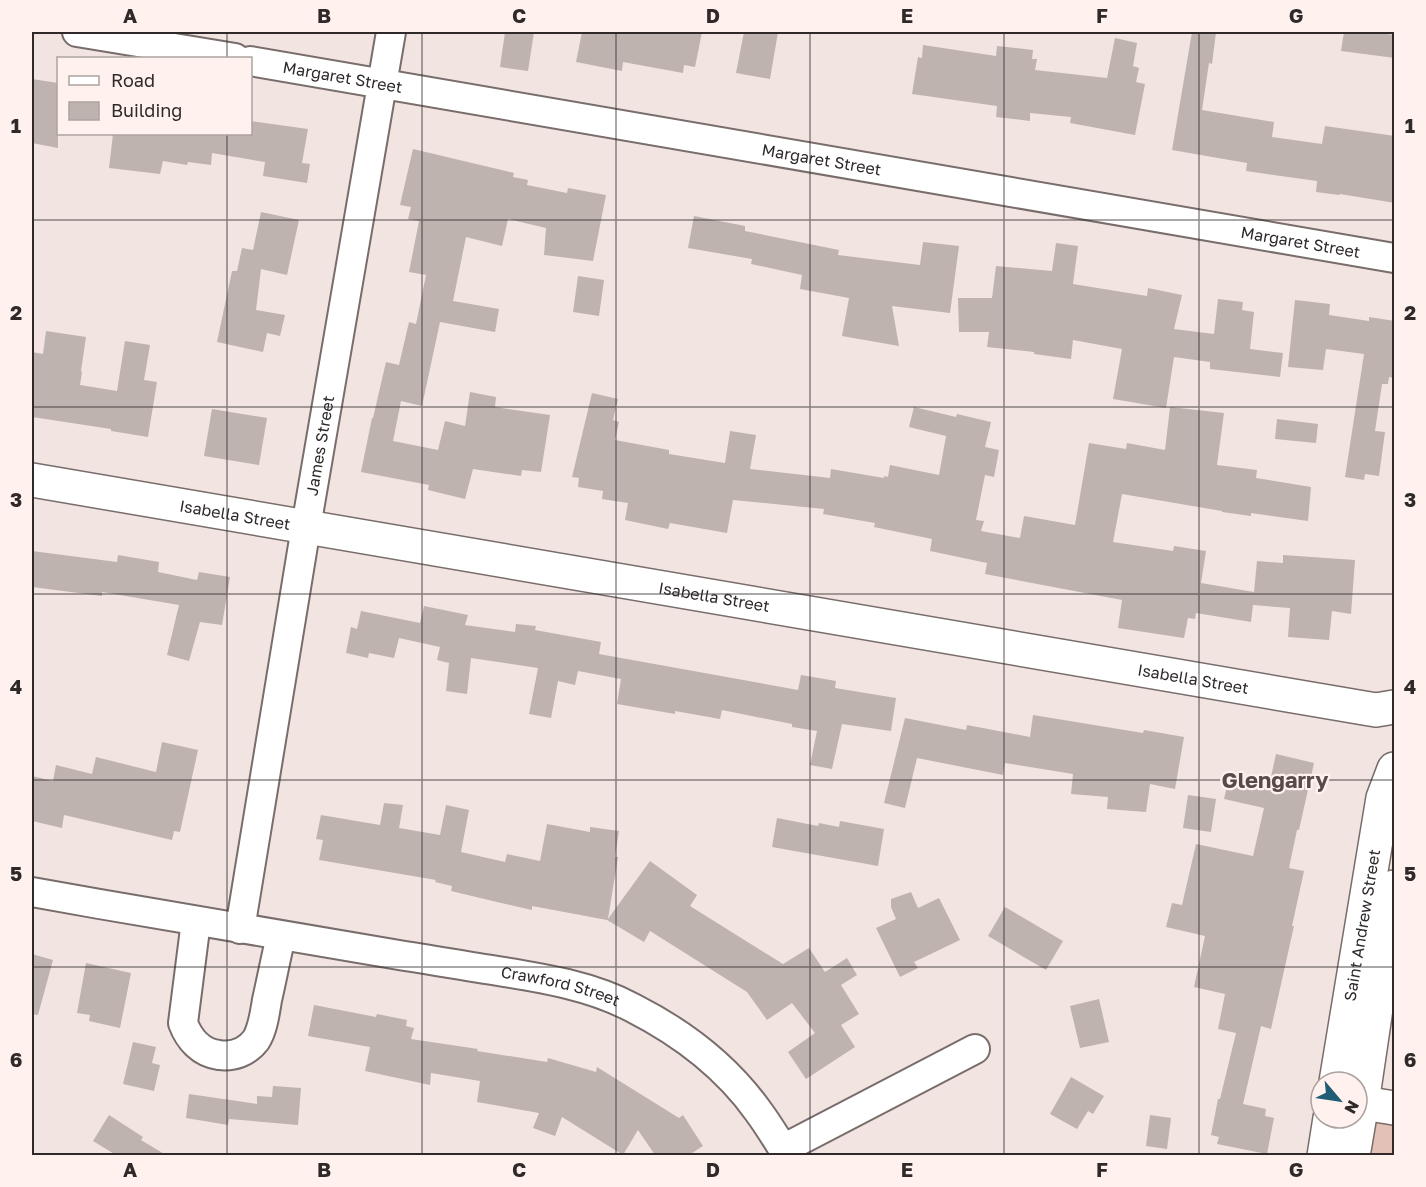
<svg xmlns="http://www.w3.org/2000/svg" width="1426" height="1187" font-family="'Golos Text',sans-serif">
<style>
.green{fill:#e3c1b6}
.building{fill:#bfb3af}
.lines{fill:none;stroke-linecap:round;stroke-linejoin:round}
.minor-casing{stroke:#786d6a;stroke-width:32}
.tertiary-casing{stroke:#786d6a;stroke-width:36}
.minor{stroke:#fff;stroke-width:28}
.tertiary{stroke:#fff;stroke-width:33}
.grid{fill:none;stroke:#2f2a29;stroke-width:1.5;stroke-opacity:0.55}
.labels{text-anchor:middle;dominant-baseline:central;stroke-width:4.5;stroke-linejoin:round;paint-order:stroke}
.street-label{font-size:16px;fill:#2f2a29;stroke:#fff2ee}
.district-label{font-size:22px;font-weight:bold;fill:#564b48;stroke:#fff2ee}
.neatline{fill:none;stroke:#2f2a29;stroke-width:2}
.grid-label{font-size:20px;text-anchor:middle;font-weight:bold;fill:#2f2a29}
</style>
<rect width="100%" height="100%" fill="#f2e5e1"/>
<!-- green -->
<polygon class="green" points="1375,1093 1394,1104 1394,1155 1366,1156"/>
<!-- building -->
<g class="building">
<polygon points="505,32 534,32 528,71 500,67"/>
<polygon points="582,32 702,32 695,67 684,65 683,73 623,62 622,71 576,62"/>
<polygon points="744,32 778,32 770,79 736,73"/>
<polygon points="1192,32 1216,32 1212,64 1209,63 1202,110 1274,122 1272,137 1322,144 1325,126 1395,136 1395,203 1340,194 1339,195 1316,192 1317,181 1246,171 1247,163 1172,150"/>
<polygon points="1344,32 1370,32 1395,35 1395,58 1341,51"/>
<polygon points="1115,38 1137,43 1133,66 1139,68 1136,82 1145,84 1135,135 1070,123 1071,117 1030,113 1030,121 996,117 997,106 912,94 918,57 922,58 923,45 996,56 997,46 1033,50 1032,59 1037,59 1035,70 1107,78"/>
<polygon points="32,79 58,83 58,148 32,143"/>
<polygon points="250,121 308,129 302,163 310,164 307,183 263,176 265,162 212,153 211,165 188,162 187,165 163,161 160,174 109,168 113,134 250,134"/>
<polygon points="413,149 514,173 513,177 528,180 527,185 567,193 568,188 606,195 593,261 544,255 546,228 508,219 502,246 466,237 453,301 499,309 495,332 440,322 422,406 401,401 393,441 438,450 445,421 465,426 470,392 496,397 495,407 550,415 541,472 522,470 521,476 473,469 465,499 428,490 429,485 361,472 372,418 373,418 386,362 399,365 409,322 416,324 426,275 409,272 419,221 408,219 411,207 400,205"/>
<polygon points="261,212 299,220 287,275 261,269 256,310 285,315 280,336 267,333 263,352 217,342 232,271 237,271 242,248 253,250"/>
<polygon points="694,216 745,226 745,231 839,250 838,255 920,265 923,242 959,246 950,313 892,306 899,346 842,336 849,298 800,289 802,275 751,264 752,259 688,248"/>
<polygon points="1056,243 1078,246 1073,284 1147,296 1148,288 1182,295 1174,329 1214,334 1218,299 1243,302 1242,310 1254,312 1250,349 1283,353 1280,377 1210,369 1210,362 1174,357 1166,408 1113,399 1122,349 1073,340 1071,359 1034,354 1034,352 987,347 989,332 959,332 958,298 992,298 996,266 1052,271"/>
<polygon points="578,276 604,280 599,316 573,312"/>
<polygon points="1295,300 1330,304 1329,315 1369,321 1369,317 1395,321 1395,378 1389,377 1388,384 1382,384 1375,431 1385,432 1379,476 1365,474 1364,480 1345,477 1364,354 1326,349 1323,370 1288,367"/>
<polygon points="46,331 86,337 81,371 82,372 80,385 117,391 125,341 150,345 144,380 157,382 148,437 111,431 111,429 32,417 32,352 43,354"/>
<polygon points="592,393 618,399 613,420 619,422 615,440 669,450 669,454 725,463 730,431 756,435 750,469 830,478 831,469 884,478 884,476 888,477 890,465 939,475 946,436 909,427 914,407 956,417 957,414 991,422 985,447 999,450 994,477 985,475 976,520 984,521 981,531 1020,538 1024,516 1075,525 1089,443 1126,449 1127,443 1165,450 1170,407 1224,413 1217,465 1257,470 1256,478 1311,487 1308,521 1251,513 1251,516 1222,512 1222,511 1122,494 1113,542 1173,551 1174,546 1206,551 1201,583 1254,592 1257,561 1283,563 1283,555 1355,560 1351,614 1332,611 1329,640 1288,637 1290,608 1253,605 1251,622 1196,613 1195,619 1188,618 1184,638 1118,628 1122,600 985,574 987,563 930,551 932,539 874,527 875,523 823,514 824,509 733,500 727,533 670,523 668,529 625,520 628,503 602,499 603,491 578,487 579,478 572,477"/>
<polygon points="212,409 267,418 259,465 204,456"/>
<polygon points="1277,419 1318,424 1316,443 1275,439"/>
<polygon points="32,551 117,562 118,555 159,562 158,572 197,580 199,572 230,577 222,625 200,622 189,661 167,655 179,605 102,592 102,596 32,587"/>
<polygon points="424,606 468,615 465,625 515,632 516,624 536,626 535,630 601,642 599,654 798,690 801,675 836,681 835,688 896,698 891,731 842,724 832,769 810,765 817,731 792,727 792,724 722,710 720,719 675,711 675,714 617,704 621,679 578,671 575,685 558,681 551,718 529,714 538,668 471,658 467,694 446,691 449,663 437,660 440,647 399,638 394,658 369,653 368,658 346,653 351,627 357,629 361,611 420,623"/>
<polygon points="1033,715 1143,733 1144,730 1184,737 1175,789 1150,784 1146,812 1107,809 1108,797 1071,794 1073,774 1005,763 1003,775 917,758 905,808 884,803 905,718 966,730 967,725 1030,737"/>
<polygon points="162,742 198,750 180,832 174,831 172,840 64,815 62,828 32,821 32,776 53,781 56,765 92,774 96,757 156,772"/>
<polygon points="1276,754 1314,763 1299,830 1297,830 1289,868 1304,871 1292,926 1294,926 1271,1029 1261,1026 1243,1104 1266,1109 1265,1116 1274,1118 1267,1154 1217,1144 1219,1137 1211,1135 1218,1099 1220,1099 1236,1033 1218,1029 1225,994 1194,987 1205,936 1166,927 1172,903 1182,905 1196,844 1253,856 1264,808 1224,799 1230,774 1258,780 1259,775 1271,777"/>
<polygon points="1188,795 1216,799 1211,832 1183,828"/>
<polygon points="384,803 403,805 399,828 440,835 446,805 469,810 461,852 505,862 507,854 540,861 547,824 590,832 590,827 619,831 615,857 618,857 608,919 650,861 697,895 690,906 783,964 809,948 825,972 847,958 857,975 841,985 859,1014 841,1025 855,1047 806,1079 788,1052 815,1033 792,1003 767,1020 747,992 650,931 644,942 607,920 532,906 532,910 497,902 451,891 452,886 435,882 436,880 319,860 323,840 316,839 321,815 380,825"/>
<polygon points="777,818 818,826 819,823 839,827 840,821 884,829 878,866 772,847"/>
<polygon points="911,892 918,908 939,898 960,940 914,962 918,968 900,977 876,928 896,919 891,907 891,899"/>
<polygon points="1005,907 1063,941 1046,970 988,936"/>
<polygon points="32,954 53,960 38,1015 32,1014"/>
<polygon points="86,963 131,973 120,1028 89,1021 90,1015 77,1013"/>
<polygon points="1099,999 1109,1042 1080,1048 1070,1006"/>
<polygon points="314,1005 376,1017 377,1014 407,1020 406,1026 414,1028 411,1039 478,1049 477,1051 547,1062 548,1058 596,1072 597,1067 679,1118 683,1115 703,1146 689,1155 655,1155 638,1130 623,1155 562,1117 555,1136 533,1128 539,1113 477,1102 480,1081 431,1073 430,1085 365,1071 370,1047 308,1036"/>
<polygon points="133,1042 156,1047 152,1063 160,1065 154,1091 123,1084"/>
<polygon points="1071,1077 1104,1096 1093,1114 1088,1111 1077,1129 1050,1114"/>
<polygon points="273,1086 301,1088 298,1125 229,1119 228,1125 186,1118 189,1094 257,1104 257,1096 272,1097"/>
<polygon points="109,1115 143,1137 141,1140 166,1155 116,1155 93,1141"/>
<polygon points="1150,1115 1171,1118 1167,1149 1146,1146"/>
</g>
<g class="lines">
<defs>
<g id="minor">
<polyline points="77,32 235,58"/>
<path id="s1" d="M 250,61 L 1394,258"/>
<path id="s2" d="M 32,892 C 154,914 276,935 399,955 C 432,960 465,966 498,971 C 543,978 592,986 633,1008 C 682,1033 725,1065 758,1111 C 767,1123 775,1136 783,1149 L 786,1156"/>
<path d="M 196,921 L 183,1023 C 189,1039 201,1053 219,1055 C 233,1057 247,1052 256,1040 C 263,1029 265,1012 267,1000 C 272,978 276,957 281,936"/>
<path id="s3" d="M 240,929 L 306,527 L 391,32"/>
<polyline points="783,1149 975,1049"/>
</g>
<g id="tertiary">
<path id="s4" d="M 32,480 L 1364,708 L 1376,710 L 1394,707"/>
<path id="s5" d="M 1336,1082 L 1383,798 L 1394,769"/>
<polyline points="1357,1102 1394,1108"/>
<polyline points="1324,1156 1330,1118"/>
<polyline points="1353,1156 1362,1103 1394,887"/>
</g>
</defs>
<!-- minor casing -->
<use href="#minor" class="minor-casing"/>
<!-- tertiary casing -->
<use href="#tertiary" class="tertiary-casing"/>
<!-- minor -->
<use href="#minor" class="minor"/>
<!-- tertiary -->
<use href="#tertiary" class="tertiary"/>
</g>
<!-- grid -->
<path class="grid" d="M 227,32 L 227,58M 422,32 L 422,1156M 616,32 L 616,1156M 810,32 L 810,1156M 1004,32 L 1004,1156M 1199,32 L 1199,1156M 227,134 L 227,1156M 32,220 L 1394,220M 32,407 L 1394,407M 32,594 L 1394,594M 32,780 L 1394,780M 32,967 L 1394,967"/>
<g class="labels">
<!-- street labels -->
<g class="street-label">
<text stroke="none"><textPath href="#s1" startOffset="94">Margaret Street</textPath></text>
<text stroke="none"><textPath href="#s1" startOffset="580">Margaret Street</textPath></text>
<text stroke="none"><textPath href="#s1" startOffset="1066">Margaret Street</textPath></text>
<text stroke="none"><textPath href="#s3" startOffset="490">James Street</textPath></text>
<text stroke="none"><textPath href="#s4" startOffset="206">Isabella Street</textPath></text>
<text stroke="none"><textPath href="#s4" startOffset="692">Isabella Street</textPath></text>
<text stroke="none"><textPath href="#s4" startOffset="1178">Isabella Street</textPath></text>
<text stroke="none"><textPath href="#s5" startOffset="159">Saint Andrew Street</textPath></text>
<text stroke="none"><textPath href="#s2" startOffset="537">Crawford Street</textPath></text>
</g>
<!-- district labels -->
<g class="district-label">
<text x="1275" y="779">Glengarry</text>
</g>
</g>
<!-- border -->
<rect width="1426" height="1187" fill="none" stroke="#fff2ee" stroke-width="66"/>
<!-- legend -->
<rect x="57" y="57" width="195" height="78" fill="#fff2ee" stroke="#aca29f" stroke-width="1.5"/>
<rect x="69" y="76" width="30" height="9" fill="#ffffff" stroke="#aca29f" stroke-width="1.5"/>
<text x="111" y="87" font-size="18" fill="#2f2a29">Road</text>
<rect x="69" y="102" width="30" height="18" fill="#bfb3af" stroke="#aca29f" stroke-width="1.5"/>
<text x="111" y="117" font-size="18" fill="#2f2a29">Building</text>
<!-- north arrow -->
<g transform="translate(1339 1100) rotate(119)"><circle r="28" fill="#fff2ee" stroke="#aca29f" stroke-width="1.5"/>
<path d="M0-4.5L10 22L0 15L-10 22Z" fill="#205d75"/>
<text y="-9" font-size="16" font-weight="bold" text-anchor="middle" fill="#2f2a29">N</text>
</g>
<rect x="33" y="33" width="1360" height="1121" class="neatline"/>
<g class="grid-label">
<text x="130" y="23">A</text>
<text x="324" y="23">B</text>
<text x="519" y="23">C</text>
<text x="713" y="23">D</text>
<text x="907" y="23">E</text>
<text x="1102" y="23">F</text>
<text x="1296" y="23">G</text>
<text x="16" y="133">1</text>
<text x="1410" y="133">1</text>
<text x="16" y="320">2</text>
<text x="1410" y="320">2</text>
<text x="16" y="507">3</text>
<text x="1410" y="507">3</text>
<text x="16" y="694">4</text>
<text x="1410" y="694">4</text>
<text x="16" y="881">5</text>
<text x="1410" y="881">5</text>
<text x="16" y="1067">6</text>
<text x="1410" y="1067">6</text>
<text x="130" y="1177">A</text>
<text x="324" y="1177">B</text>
<text x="519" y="1177">C</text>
<text x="713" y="1177">D</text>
<text x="907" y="1177">E</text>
<text x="1102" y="1177">F</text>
<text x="1296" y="1177">G</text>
</g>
</svg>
